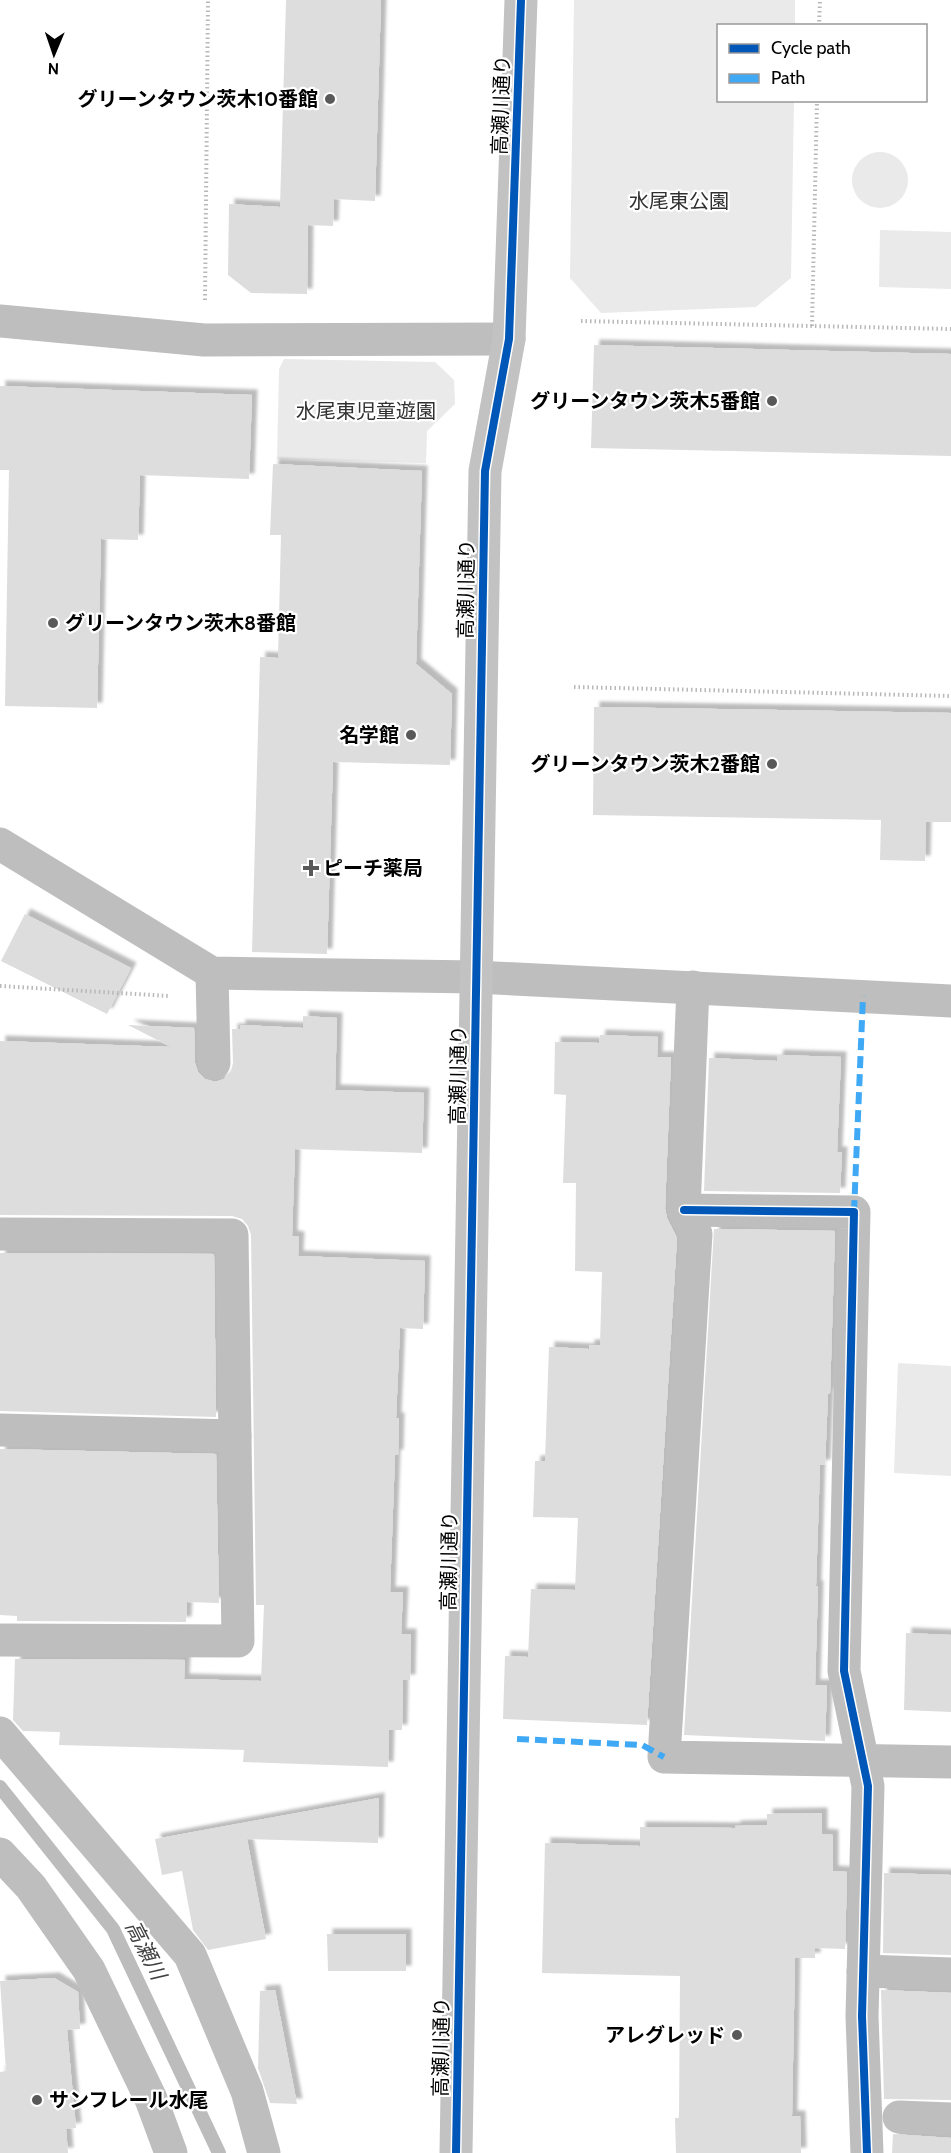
<svg xmlns="http://www.w3.org/2000/svg" width="951" height="2153" font-family="Cabin,'Noto Sans JP',sans-serif">
<style>
.green{fill:#eaeaea}
.lines{fill:none;stroke-linecap:round;stroke-linejoin:round}
.stream{stroke:#bcbcbc;stroke-width:14}
.building{fill:#ddd;filter:url(#shadow)}
.path{stroke:#b8b8b8;stroke-width:4;stroke-dasharray:1.5 3;stroke-linecap:butt}
.street{stroke:#bebebe;stroke-width:33}
.secondary{stroke:#c2c2c2;stroke-width:33}
.quiet{stroke:#3fa9f5;stroke-width:6;stroke-dasharray:12 6;stroke-linecap:butt}
.cycleway-casing{stroke:#fff;stroke-width:11}
.cycleway{stroke:#0057b8;stroke-width:8}
.poi-dot{fill:#595959;stroke:#fff;stroke-width:2}
.labels{text-anchor:middle;dominant-baseline:central;stroke-width:4.5;stroke-linejoin:round;paint-order:stroke}
.poi-label{font-size:20px;font-weight:bold;fill:#000;stroke:#fff;text-anchor:end}
.street-label{font-size:20px;fill:#000;stroke:#fff}
.park-label{font-size:20px;fill:#303030;stroke:#fff}
.water-label{font-size:21px;font-style:italic;fill:#414141;stroke:#fff}
</style>
<defs>
<filter id="shadow"><feDropShadow dx="5.5" dy="-5.5" stdDeviation="1.5" flood-color="#0004"/></filter>
</defs>
<rect width="100%" height="100%" fill="#fff"/>
<!-- green -->
<g class="green">
<polygon points="574,0 795,0 795,25 718,26 718,100 794,101 791,278 756,307 601,313 570,278"/>
<circle cx="880" cy="180" r="28"/>
<polygon points="880,230 951,232 951,289 879,287"/>
<polygon points="284,359 435,362 454,380 455,404 427,431 426,463 277,459 279,369"/>
<polygon points="898,1363 951,1366 951,1476 894,1473"/>
</g>
<g class="lines">
<!-- stream -->
<polyline class="stream" points="0,1787 113,1929 219,2153"/>
</g>
<!-- building -->
<g class="building">
<polygon points="286,0 381,0 375,201 334,199 333,226 308,225 307,294 251,293 228,275 229,204 280,207"/>
<polygon points="594,345 951,354 951,456 591,448"/>
<polygon points="0,386 252,395 249,479 140,475 138,540 101,539 97,708 5,706 9,470 0,470"/>
<polygon points="273,464 422,471 416,664 452,694 450,765 333,762 327,954 252,952 260,657 278,658 281,535 270,535"/>
<polygon points="594,707 951,713 951,822 926,822 925,861 880,860 881,820 593,815"/>
<polygon points="25,914 131,968 107,1014 1,961"/>
<polygon points="303,1016 337,1018 335,1090 424,1093 422,1153 295,1149 292,1236 299,1237 298,1256 425,1261 423,1329 400,1328 396,1418 399,1418 398,1455 395,1455 390,1592 403,1592 401,1634 411,1634 410,1680 403,1680 402,1730 389,1730 388,1767 243,1762 244,1750 59,1745 60,1732 23,1731 13,1720 15,1659 185,1660 184,1679 261,1681 264,1605 256,1605 251,1235 248,1226 242,1219 232,1216 0,1215 0,1041 171,1047 128,1025 194,1028 195,1063 198,1072 205,1079 215,1082 224,1079 231,1071 233,1063 232,1029 240,1029 240,1025 303,1028"/>
<polygon points="600,1035 658,1037 657,1057 671,1057 665,1209 667,1218 677,1238 647,1725 503,1719 505,1656 528,1657 531,1589 575,1590 578,1518 533,1517 535,1461 545,1461 549,1347 589,1349 589,1345 600,1345 602,1272 575,1271 576,1183 563,1183 566,1095 554,1094 555,1042 599,1043"/>
<polygon points="778,1055 841,1057 837,1152 842,1152 840,1193 704,1191 709,1058 777,1061"/>
<polygon points="714,1229 835,1231 830,1394 828,1394 825,1465 820,1465 816,1586 818,1586 815,1685 827,1685 825,1741 684,1735"/>
<polygon points="0,1253 214,1254 216,1417 0,1411"/>
<polygon points="0,1449 216,1454 219,1603 187,1602 186,1622 17,1621 17,1616 0,1615"/>
<polygon points="906,1633 951,1635 951,1712 904,1710"/>
<polygon points="379,1798 378,1843 247,1839 266,1939 208,1950 193,1930 182,1871 162,1875 155,1839"/>
<polygon points="822,1813 822,1834 833,1835 833,1871 847,1872 845,1949 815,1948 815,1958 795,1958 792,2116 800,2116 801,2153 676,2153 675,2118 679,2118 680,1976 542,1973 545,1843 640,1846 640,1827 735,1828 735,1826 767,1825 767,1814"/>
<polygon points="884,1873 951,1875 951,1955 883,1953"/>
<polygon points="327,1934 406,1934 406,1971 328,1971"/>
<polygon points="54,1978 78,1992 80,2029 67,2030 76,2128 66,2129 68,2153 0,2153 0,2072 6,2071 0,1981"/>
<polygon points="275,1990 297,2104 270,2103 258,2068 260,1991"/>
<polygon points="881,1990 951,1993 951,2100 884,2099"/>
<polygon points="893,2134 951,2138 951,2153 892,2153"/>
</g>
<g class="lines">
<!-- path -->
<g class="path">
<polyline points="819,26 820,0"/>
<polyline points="205,300 208,0"/>
<polyline points="581,321 951,329"/>
<polyline points="812,326 817,100"/>
<polyline points="574,687 951,696"/>
<polyline points="0,986 169,996"/>
</g>
<!-- street -->
<g class="street">
<polyline points="0,321 204,340 509,339"/>
<polyline points="0,844 212,973 476,977 951,1001"/>
<polyline points="212,973 214,1063"/>
<polyline points="693,987 684,1210 696,1234 664,1757 951,1762"/>
<polyline points="684,1210 854,1212 844,1671 868,1786 862,2016 867,2153"/>
<polyline points="0,1234 232,1235 238,1641 0,1640"/>
<polyline points="0,1430 235,1436"/>
<polyline points="0,1733 190,1955 247,2091 264,2153"/>
<polyline points="0,1854 31,1887 89,1970 151,2099 171,2153"/>
<polyline points="863,1971 951,1974"/>
<polyline points="899,2117 951,2119"/>
</g>
<!-- secondary -->
<polyline class="secondary" points="456,2153 485,471 509,339 521,0"/>
<!-- quiet -->
<g class="quiet">
<polyline points="854,1212 863,996"/>
<polyline points="517,1739 642,1745 664,1757"/>
</g>
<defs>
<g id="cycleway">
<polyline points="684,1210 854,1212 844,1671 868,1786 862,2016 867,2153"/>
<polyline points="456,2153 485,471 509,339 521,0"/>
</g>
</defs>
<!-- cycleway casing -->
<use href="#cycleway" class="cycleway-casing"/>
<!-- cycleway -->
<use href="#cycleway" class="cycleway"/>
</g>
<!-- markers -->
<g class="poi-dot">
<circle cx="330" cy="99" r="6"/>
<circle cx="772" cy="401" r="6"/>
<circle cx="53" cy="623" r="6"/>
<circle cx="411" cy="735" r="6"/>
<circle cx="772" cy="764" r="6"/>
<path d="M308 859h6v6h6v6h-6v6h-6v-6h-6v-6h6z"/>
<circle cx="737" cy="2035" r="6"/>
<circle cx="37" cy="2100" r="6"/>
</g>
<g class="labels">
<!-- poi labels -->
<g class="poi-label">
<text x="318" y="99">グリーンタウン茨木10番館</text>
<text x="760" y="401">グリーンタウン茨木5番館</text>
<text x="65" y="623" text-anchor="start">グリーンタウン茨木8番館</text>
<text x="399" y="735">名学館</text>
<text x="760" y="764">グリーンタウン茨木2番館</text>
<text x="323" y="868" text-anchor="start">ピーチ薬局</text>
<text x="725" y="2035">アレグレッド</text>
<text x="49" y="2100" text-anchor="start">サンフレール水尾</text>
</g>
<!-- street labels -->
<g class="street-label">
<text transform="translate(501 105) rotate(-88)">高瀬川通り</text>
<text transform="translate(466 589) rotate(-89)">高瀬川通り</text>
<text transform="translate(458 1075) rotate(-89)">高瀬川通り</text>
<text transform="translate(449 1561) rotate(-89)">高瀬川通り</text>
<text transform="translate(441 2047) rotate(-89)">高瀬川通り</text>
</g>
<!-- park labels -->
<g class="park-label">
<text x="679" y="201">水尾東公園</text>
<text x="366" y="411">水尾東児童遊園</text>
</g>
<!-- water labels -->
<g class="water-label">
<text transform="translate(146 1950) rotate(63)">高瀬川</text>
</g>
</g>
<!-- legend -->
<rect x="717" y="24" width="210" height="78" fill="#ffffff" stroke="#999999" stroke-width="1.5"/>
<rect x="729" y="44" width="30" height="9" fill="#0057b8" stroke="#999999" stroke-width="1.5"/>
<text x="771" y="54" font-size="18" fill="#000000">Cycle path</text>
<rect x="729" y="74" width="30" height="9" fill="#3fa9f5" stroke="#999999" stroke-width="1.5"/>
<text x="771" y="84" font-size="18" fill="#000000">Path</text>
<!-- north arrow -->
<g transform="translate(54 54) rotate(182)" stroke="#ffffff" stroke-width="4.5" paint-order="stroke">
<path d="M0-4.5L10 22L0 15L-10 22Z" fill="#000000"/>
<text y="-9" font-size="16" font-weight="bold" text-anchor="middle" fill="#000000">N</text>
</g>
</svg>
